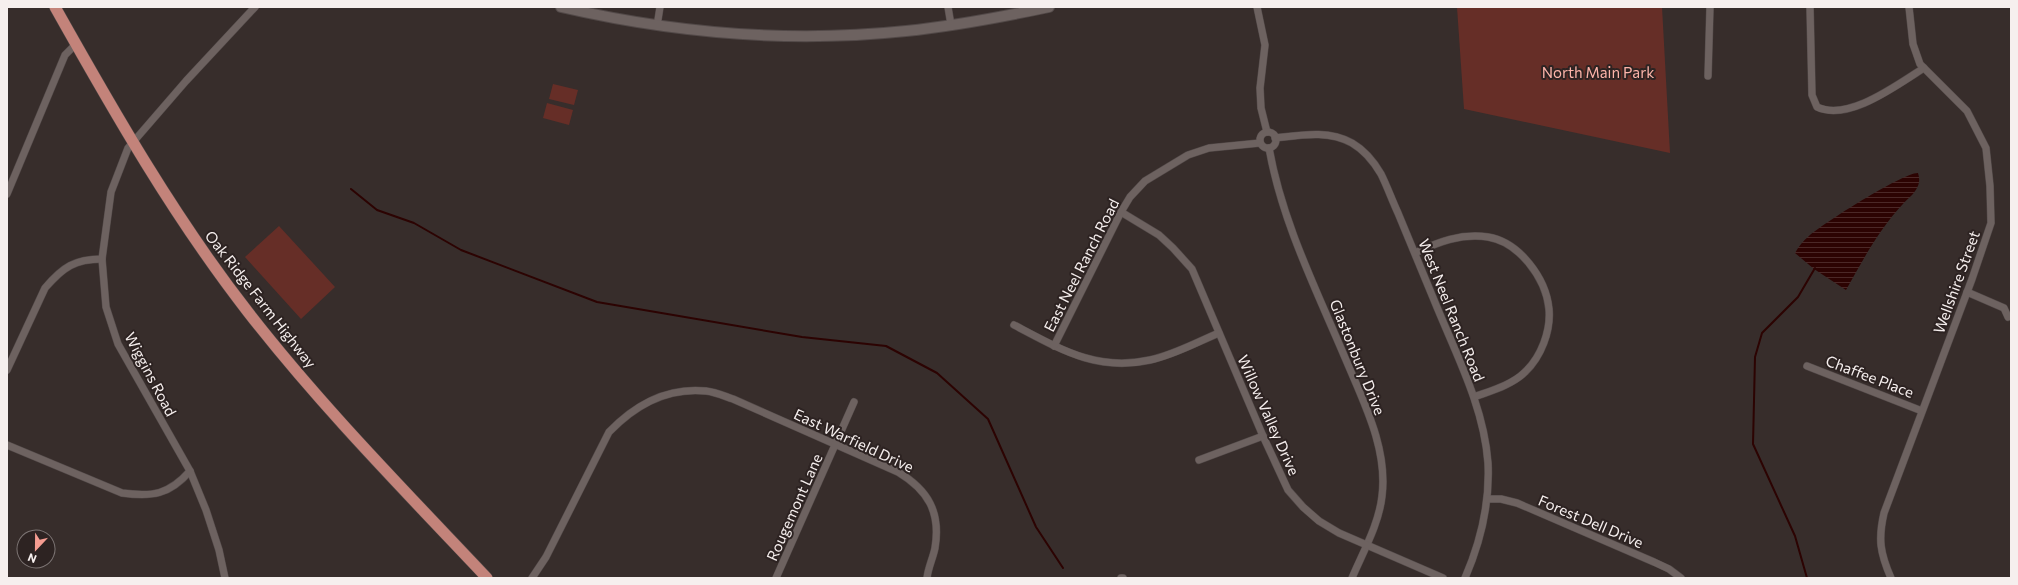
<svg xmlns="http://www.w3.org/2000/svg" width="2018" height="585" font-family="Commissioner,sans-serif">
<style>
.green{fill:#662e27}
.water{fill:url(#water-rules)}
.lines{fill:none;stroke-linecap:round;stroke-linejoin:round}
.stream{stroke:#2c0302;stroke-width:2}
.minor-casing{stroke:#524948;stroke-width:8}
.secondary-casing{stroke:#524948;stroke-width:12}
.primary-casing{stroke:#524948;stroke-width:12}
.minor{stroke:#6d6260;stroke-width:7}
.secondary{stroke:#6d6260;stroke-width:10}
.primary{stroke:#c3837a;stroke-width:11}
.labels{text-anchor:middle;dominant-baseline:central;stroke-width:4;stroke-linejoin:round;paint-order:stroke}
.park-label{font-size:15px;fill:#feb5aa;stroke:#2d2322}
.street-label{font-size:15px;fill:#f6efee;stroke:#2d2322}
</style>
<defs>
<pattern id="water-rules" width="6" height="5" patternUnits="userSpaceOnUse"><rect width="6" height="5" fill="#2c0302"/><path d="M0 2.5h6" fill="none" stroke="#4b2827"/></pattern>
</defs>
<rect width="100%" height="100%" fill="#372d2b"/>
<!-- green -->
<g class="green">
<polygon points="1457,7 1662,7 1670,153 1464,109"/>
<polygon points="553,84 578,90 574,105 549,99"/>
<polygon points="547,103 573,110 569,125 543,118"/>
<polygon points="279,226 335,287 301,319 245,257"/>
</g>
<!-- water -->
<path class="water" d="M 1918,173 C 1921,182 1918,188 1912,195 C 1883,222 1865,256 1846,290 L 1814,269 L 1795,253 C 1799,246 1803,241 1809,236 C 1822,224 1904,172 1918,173 Z"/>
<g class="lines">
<!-- stream -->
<g class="stream">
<polyline points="351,189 377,210 414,223 461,250 597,302 802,337 886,346 937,373 988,419 1036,527 1063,568"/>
<polyline points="1807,578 1795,536 1753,444 1755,357 1762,333 1798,297 1815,268"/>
</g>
<defs>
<g id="minor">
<polyline points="948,7 951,25"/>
<polyline points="1257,7 1265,45 1260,88 1261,108 1267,132"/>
<path d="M 1810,7 L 1812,95 L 1817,107 C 1849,122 1898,84 1924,68"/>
<polyline points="657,26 660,7"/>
<polyline points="1708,76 1710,7"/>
<circle cx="1268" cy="140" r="8"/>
<path d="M 1275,138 C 1302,135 1328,130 1352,143 C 1364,150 1374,162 1381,174 C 1387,186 1392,200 1398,213 C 1410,242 1422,271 1434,300 C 1455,352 1484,406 1488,463 C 1490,504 1481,541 1465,578"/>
<path d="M 1269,148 C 1282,222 1317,291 1346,360 C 1364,403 1388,449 1382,496 C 1379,524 1363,552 1352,578"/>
<polyline points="7,194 65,55 76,44"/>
<polyline points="1121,212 1159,235 1173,248 1192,269 1263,436 1288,490 1303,507 1319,521 1339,533 1443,578"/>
<path d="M 1415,253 C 1438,242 1461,233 1488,237 C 1519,242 1546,278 1549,309 C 1551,331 1541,357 1525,372 C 1512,385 1490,391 1474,397"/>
<polyline points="1967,292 2004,308 2008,317"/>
<path d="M 1014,325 C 1060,349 1097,372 1150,360 C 1174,355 1197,342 1219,333"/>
<polyline points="1054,346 1121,212 1130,197 1145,181 1188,155 1209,148 1260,143"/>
<polyline points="1807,366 1922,411"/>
<path d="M 7,370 L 45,288 C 63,267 75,259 102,259"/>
<path d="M 7,445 L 122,493 C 152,497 169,495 190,471"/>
<polyline points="1199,460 1263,436"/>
<polyline points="1488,499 1501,499 1517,503 1654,562 1669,569 1681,578"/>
<polyline points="225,578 219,550 206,510 190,471 118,344 106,307 102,259 111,192 128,148 186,81 255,7"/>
<path d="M 532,578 L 546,557 L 609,432 C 635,405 667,387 706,391 C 715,392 724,396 733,399 L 898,472 C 928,490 941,512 935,548 C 933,558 928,568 927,578"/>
<polyline points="776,578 854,402"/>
<polyline points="1121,578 1123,578"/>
<path d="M 1891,578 C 1880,553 1878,539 1884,513 L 1972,279 L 1991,223 L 1990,186 L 1986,148 L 1967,111 L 1920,64 L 1913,44 L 1909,7"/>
</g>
<path id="secondary" d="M 561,7 C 673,33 791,43 906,31 C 954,26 1002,17 1049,7"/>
<path id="primary" d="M 55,7 C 114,112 174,217 248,312 C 321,406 405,491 487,578"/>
</defs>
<!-- minor casing -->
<use href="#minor" class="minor-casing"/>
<!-- secondary casing -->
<use href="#secondary" class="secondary-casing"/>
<!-- primary casing -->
<use href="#primary" class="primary-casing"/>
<!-- minor -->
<use href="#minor" class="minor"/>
<!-- secondary -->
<use href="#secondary" class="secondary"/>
<!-- primary -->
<use href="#primary" class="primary"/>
</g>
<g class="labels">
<!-- park labels -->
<g class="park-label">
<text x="1598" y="72">North Main Park</text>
</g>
<!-- street labels -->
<g class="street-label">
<text transform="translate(1081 265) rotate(-63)">East Neel Ranch Road</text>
<text transform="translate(1956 282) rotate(-70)">Wellshire Street</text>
<text transform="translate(261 299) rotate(52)">Oak Ridge Farm Highway</text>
<text transform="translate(1452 310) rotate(68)">West Neel Ranch Road</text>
<text transform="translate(1358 357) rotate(68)">Glastonbury Drive</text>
<text transform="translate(151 374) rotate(62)">Wiggins Road</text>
<text transform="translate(1870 376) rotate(21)">Chaffee Place</text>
<text transform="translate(1269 415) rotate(66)">Willow Valley Drive</text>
<text transform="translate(854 440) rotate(25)">East Warfield Drive</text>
<text transform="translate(794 507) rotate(-66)">Rougemont Lane</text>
<text transform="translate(1591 521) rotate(23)">Forest Dell Drive</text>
</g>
</g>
<!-- border -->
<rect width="2018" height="585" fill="none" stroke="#f6efee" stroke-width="16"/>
<!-- north arrow -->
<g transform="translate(36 549) rotate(202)"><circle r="19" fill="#2d2322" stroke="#7d7574"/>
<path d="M0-3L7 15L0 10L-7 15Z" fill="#f59c91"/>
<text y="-6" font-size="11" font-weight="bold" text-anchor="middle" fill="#f6efee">N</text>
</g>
</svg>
